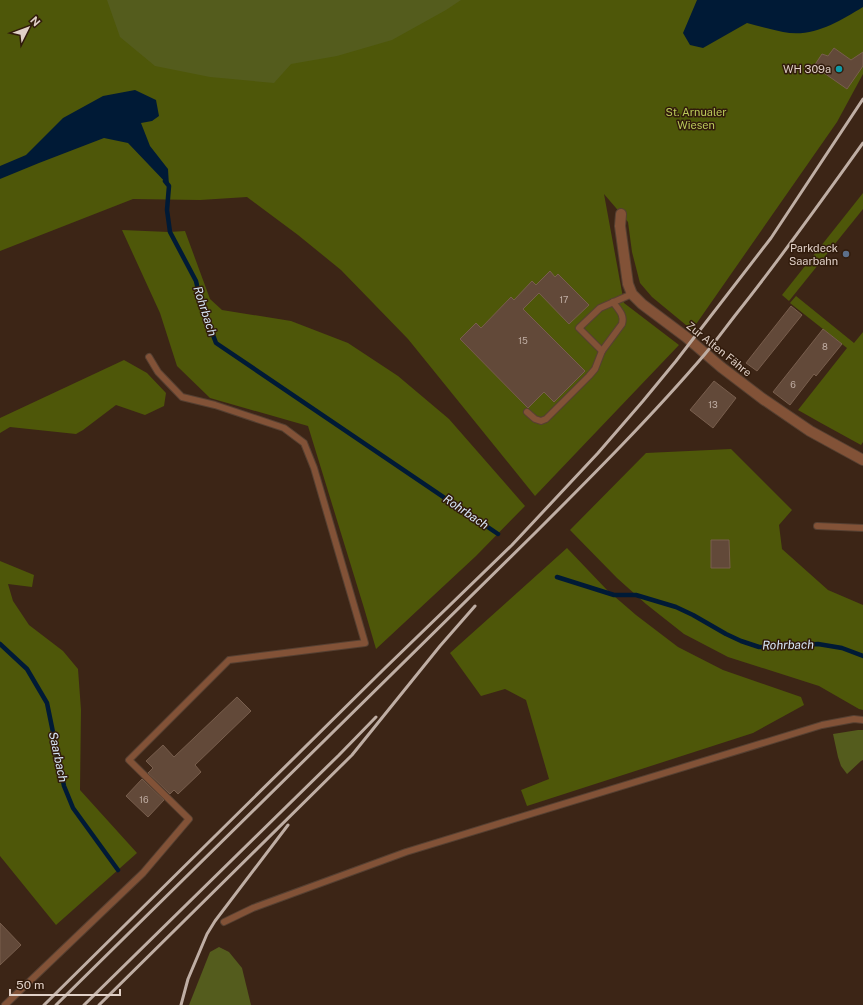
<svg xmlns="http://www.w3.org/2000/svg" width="863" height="1005" font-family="'Public Sans',sans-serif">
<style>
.green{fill:#4e5709}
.forest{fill:#545c1d}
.water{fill:#001a36}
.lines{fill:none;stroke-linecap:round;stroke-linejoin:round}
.stream{stroke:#001a36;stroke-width:4.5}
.building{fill:#624939;stroke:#785e4d}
.service-casing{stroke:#564032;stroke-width:8}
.minor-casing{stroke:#564032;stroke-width:12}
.service{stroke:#825237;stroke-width:6}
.minor{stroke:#825237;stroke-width:10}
.rail{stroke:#bfaea4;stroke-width:3}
.culture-dot{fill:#0f9aa8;stroke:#311b0c;stroke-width:1.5}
.service-dot{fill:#5c6f8a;stroke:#311b0c;stroke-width:1.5}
.labels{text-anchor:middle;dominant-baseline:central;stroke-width:3;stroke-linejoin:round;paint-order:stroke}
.number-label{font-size:9px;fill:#c0aea4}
.poi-label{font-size:11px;fill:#e0d0c7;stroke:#311b0c;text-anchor:end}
.park-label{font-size:11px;fill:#bbcb5a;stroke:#311b0c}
.street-label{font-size:11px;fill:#e0d0c7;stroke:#311b0c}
.water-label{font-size:12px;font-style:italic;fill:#d6e5f6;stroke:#311b0c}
</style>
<rect width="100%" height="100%" fill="#3c2516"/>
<!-- green -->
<g class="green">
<polygon points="0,0 863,0 863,74 837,122 692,330 652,297 640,283 632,252 628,222 604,194 624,303 679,345 535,496 408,339 341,270 298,235 247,197 200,200 133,199 0,251"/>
<polygon points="863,193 863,209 789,301 782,295"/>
<polygon points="122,230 169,232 185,231 210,299 222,310 291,321 348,343 398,376 449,419 525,506 476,556 376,649 364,608 308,426 210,398 177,366 160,313"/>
<polygon points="796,296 854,343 863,332 863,442 861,445 821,423 798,410 847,348 790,303"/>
<polygon points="124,360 147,373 166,393 164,406 145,415 116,405 83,430 76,434 10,427 0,433 0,418"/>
<polygon points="731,449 792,510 779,525 782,549 828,590 863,605 863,710 859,709 819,686 728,657 684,634 646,604 617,578 570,530 646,453"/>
<polygon points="567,548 607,590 636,615 678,647 723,670 801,697 804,705 753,733 527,806 521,790 549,779 526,700 505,689 481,696 450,653"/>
<polygon points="0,561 34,575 32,587 8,584 13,601 29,625 63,651 78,669 81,710 80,790 137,853 56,925 0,856"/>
</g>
<!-- forest -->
<g class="forest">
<polygon points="107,0 461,0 446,10 392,40 337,56 291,64 274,83 210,77 155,66 120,37"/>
<polygon points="858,730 863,730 863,760 861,761 847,774 841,766 838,757 833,734"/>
<polygon points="219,947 229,952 242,968 251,1005 189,1005 210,952"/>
</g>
<!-- water -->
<g class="water">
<path d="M 697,0 L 863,0 L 863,7 C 838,22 813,38 783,32 C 770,29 758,26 747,23 L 703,48 L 690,45 L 683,33 Z"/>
<polygon points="135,90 156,100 159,116 152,121 141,123 150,146 168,169 169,186 128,143 104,138 39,163 0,179 0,166 26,155 63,118 103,96"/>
</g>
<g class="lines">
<!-- stream -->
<g class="stream">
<polyline points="165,181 169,186 167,210 170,232 196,281 201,303 216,343 498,534"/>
<polyline points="557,577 614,595 636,595 676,607 693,615 726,634 741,641 759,647 776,647 796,645 818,644 842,648 863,656"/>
<polyline points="0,644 27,669 47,703 64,786 73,808 118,870"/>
</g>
</g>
<!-- building -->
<g class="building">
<polygon points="834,48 851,60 863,52 863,66 847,89 814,66 822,54 828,56"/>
<polygon points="550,271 555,277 558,274 589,305 569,324 539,293 523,309 585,371 554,402 544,392 528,408 460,339 476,323 481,328 511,297 514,300 532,281 536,285"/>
<polygon points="791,306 802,315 757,371 746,363"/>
<polygon points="823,329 842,344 816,376 814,374 790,405 773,392"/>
<polygon points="714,381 736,398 713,428 690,410"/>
<polygon points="711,540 729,540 730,568 711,568"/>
<polygon points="237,697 251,711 195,765 201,772 178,794 174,790 170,794 148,773 153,768 146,761 163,745 174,757"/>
<polygon points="142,779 164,800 148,817 126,796"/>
<polygon points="0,923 21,945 0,965"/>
</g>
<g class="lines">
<defs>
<g id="service">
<polyline points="602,351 579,328 600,308 632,294"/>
<path d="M 527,412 L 535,419 L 541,421 L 546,419 L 589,376 L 595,369 L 602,351 L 622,324 C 625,315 618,309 613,302"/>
<polyline points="817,526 863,528"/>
<polyline points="224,922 253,908 406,852 822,725 854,719 863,720"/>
<polyline points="5,1005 143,873 189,819 129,760 229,660 365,643 314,468 304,443 284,428 215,405 182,397 158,372 149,357"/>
</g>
<polyline id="minor" points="621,214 620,226 628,284 632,294 642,304 686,337 721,367 763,399 810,431 863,460"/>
</defs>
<!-- service casing -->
<use href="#service" class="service-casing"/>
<!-- minor casing -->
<use href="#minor" class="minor-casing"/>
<!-- service -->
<use href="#service" class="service"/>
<!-- minor -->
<use href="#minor" class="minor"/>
<!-- rail -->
<g class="rail">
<polyline points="44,1005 384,669 512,545 598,453 643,401 676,361 771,238 863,99"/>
<path d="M 56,1005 L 536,532 C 594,474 652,416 705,354 C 716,341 726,327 737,313 C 781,258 822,200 863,143"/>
<polyline points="84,1005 339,755 376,717"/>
<polyline points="99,1005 352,755 440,646 475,606"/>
<polyline points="181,1005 188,979 207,934 215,921 288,825"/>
</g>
</g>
<!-- markers -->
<circle class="culture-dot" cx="839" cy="69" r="4"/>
<circle class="service-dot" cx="846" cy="254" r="4"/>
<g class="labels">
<!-- number labels -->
<g class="number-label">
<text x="564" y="299">17</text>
<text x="523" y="340">15</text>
<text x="825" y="346">8</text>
<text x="793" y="384">6</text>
<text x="713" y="404">13</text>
<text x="144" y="799">16</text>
</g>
<!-- poi labels -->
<g class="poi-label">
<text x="831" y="69">WH 309a</text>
<text x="838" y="248">Parkdeck<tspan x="838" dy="13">Saarbahn</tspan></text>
</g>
<!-- park labels -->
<g class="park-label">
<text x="696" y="112">St. Arnualer<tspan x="696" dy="13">Wiesen</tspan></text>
</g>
<!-- street labels -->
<g class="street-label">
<text transform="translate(719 349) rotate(39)">Zur Alten Fähre</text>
</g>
<!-- water labels -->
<g class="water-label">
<text transform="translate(205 311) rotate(72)">Rohrbach</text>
<text transform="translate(466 512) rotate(34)">Rohrbach</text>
<text transform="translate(788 645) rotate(-1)">Rohrbach</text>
<text transform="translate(58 757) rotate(78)">Saarbach</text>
</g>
</g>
<!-- north arrow -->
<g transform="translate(28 28) rotate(48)" stroke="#311b0c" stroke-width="3" paint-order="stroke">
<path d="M0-3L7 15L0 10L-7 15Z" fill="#e0d0c7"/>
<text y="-6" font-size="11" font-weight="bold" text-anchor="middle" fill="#e0d0c7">N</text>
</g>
<!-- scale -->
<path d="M10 989v6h110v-6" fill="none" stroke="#e0d0c7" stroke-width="2"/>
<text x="16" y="989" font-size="12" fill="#e0d0c7" stroke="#311b0c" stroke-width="3" paint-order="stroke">50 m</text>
</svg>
